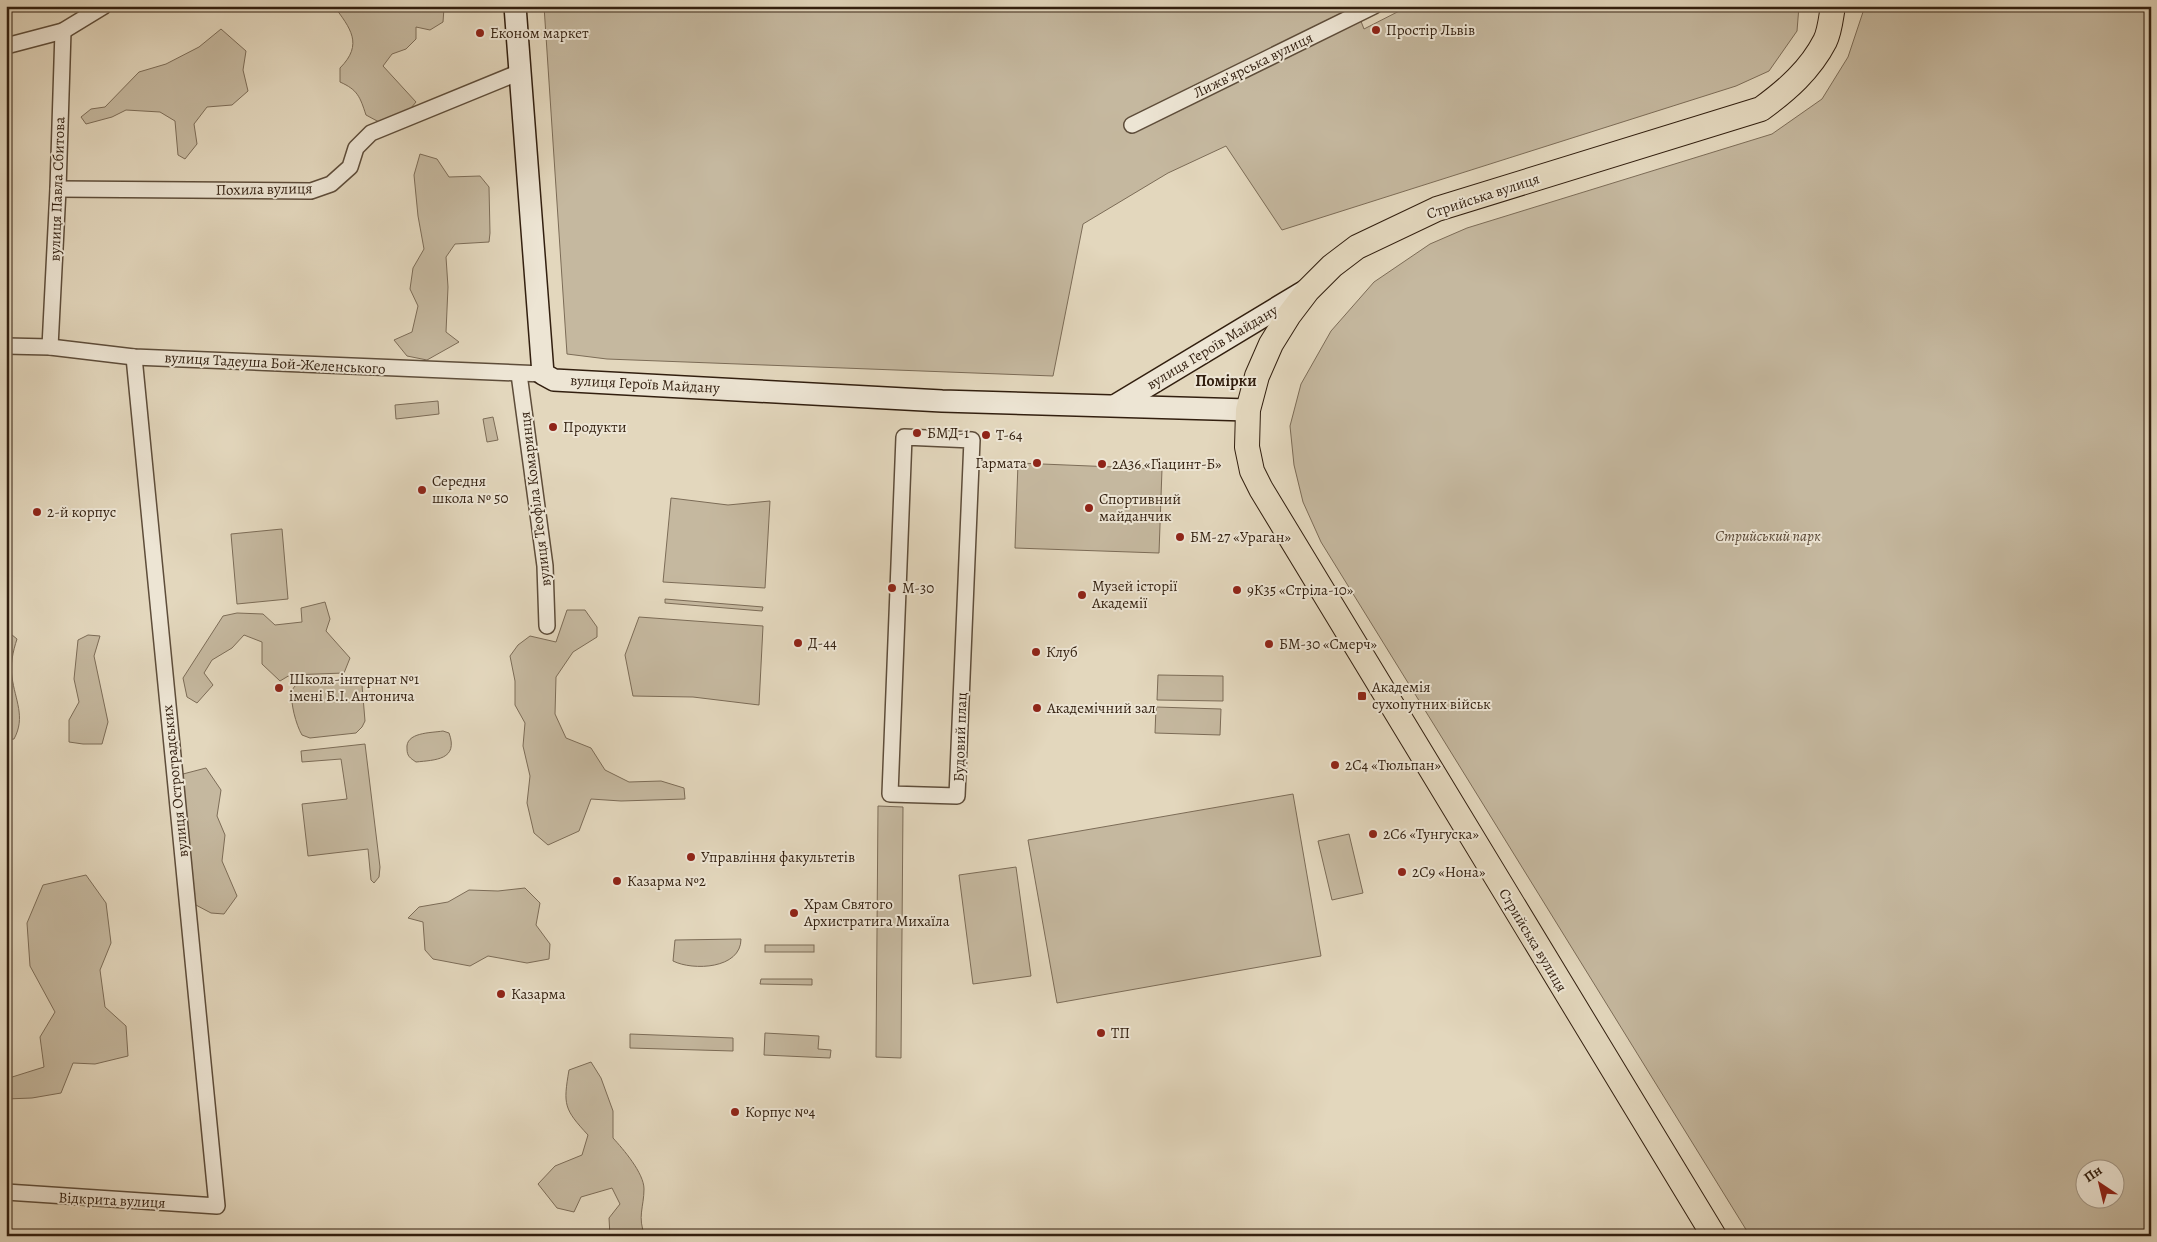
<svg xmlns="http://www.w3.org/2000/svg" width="2157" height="1242" font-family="Alegreya,serif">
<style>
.green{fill:#c5b89f;stroke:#7c6c57;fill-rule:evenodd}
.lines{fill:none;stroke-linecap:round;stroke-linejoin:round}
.street-casing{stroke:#5e4d3a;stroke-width:18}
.secondary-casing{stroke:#321f0f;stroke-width:24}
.primary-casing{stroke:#321f0f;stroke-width:26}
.street{stroke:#ede5d4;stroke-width:15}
.secondary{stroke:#ede5d4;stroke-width:21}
.primary{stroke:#e3d7bd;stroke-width:24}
.poi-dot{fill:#8f2418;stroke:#ede5d4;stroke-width:2}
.labels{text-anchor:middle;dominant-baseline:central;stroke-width:4;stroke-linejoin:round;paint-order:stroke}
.poi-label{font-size:15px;fill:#321f0f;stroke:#ede5d4;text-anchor:start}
.street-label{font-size:15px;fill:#321f0f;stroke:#ede5d4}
.park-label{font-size:15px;font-style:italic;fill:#574533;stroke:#ede5d4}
.neighbourhood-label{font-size:16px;font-weight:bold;fill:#321f0f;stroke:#ede5d4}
</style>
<rect width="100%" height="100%" fill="#e3d7bd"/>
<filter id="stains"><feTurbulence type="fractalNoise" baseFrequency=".004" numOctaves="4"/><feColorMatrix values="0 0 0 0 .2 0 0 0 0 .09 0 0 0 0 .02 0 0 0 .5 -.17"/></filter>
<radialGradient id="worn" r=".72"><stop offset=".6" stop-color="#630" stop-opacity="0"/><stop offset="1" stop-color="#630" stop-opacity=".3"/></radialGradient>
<!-- green -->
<g class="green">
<path d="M 441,6 L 444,8 L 443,22 L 430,30 L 416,27 L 416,39 L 406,49 L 392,54 L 383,66 L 416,102 L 406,114 L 379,122 L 366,115 C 360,97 358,90 340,82 L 340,68 C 364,44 350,28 334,6 Z"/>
<polygon points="544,6 1355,6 1364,29 1409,6 1799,6 1797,31 1769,71 1736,86 1282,230 1226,146 1168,173 1083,224 1053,376 607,359 567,354"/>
<path d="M 1865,6 L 2151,6 L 2151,1236 L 1750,1236 L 1321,542 L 1303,502 L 1294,465 L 1290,426 L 1301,384 L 1331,331 L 1374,282 L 1430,244 L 1467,228 L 1772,134 L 1822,99 L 1848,57 ZM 2084,1170 L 2114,1170 L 2114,1200 L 2084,1200 Z"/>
<polygon points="221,29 246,51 243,70 248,91 232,105 207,107 194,124 197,144 185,159 178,155 175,121 160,112 126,110 112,117 86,124 81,117 91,109 105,107 139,72 166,64 199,47"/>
<polygon points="420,154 437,159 449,177 480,176 489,187 490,233 489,242 455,244 446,257 448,287 446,332 459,342 427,360 407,356 394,340 412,332 418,306 410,289 413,268 424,249 418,216 414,175"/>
<polygon points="438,401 439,414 396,419 395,405"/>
<polygon points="493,417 498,440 487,442 483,419"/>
<polygon points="1018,463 1162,469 1159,553 1015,548"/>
<polygon points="671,498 728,505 770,501 765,588 663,582"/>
<polygon points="282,529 288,599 237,604 231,534"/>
<polygon points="665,599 763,607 762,611 665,603"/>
<polygon points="325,602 330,619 326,631 350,658 344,673 290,675 280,681 262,664 262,642 244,635 232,648 212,660 204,673 213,685 197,703 187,697 183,678 223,616 237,613 263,614 275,625 302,622 301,608"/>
<polygon points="567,610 585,610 597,627 597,637 573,652 556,677 555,714 566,738 591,748 605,770 629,782 661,781 684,788 685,799 621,801 591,799 579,831 548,845 534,833 527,803 530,776 523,746 525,723 515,705 515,681 510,656 518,645 530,636 556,642"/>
<polygon points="639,617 763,626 759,705 693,697 633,696 625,655"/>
<path d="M 6,630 L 17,639 C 13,651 10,665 12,677 C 15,700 26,717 14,739 L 6,740 Z"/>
<polygon points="88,635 100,636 94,656 108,722 102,744 83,744 69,742 69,720 79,702 74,679 78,640"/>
<polygon points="1158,675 1223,676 1223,701 1157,700"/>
<path d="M 346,679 L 357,680 L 362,685 L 365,721 L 362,727 L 356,733 L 310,738 L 302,735 C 296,725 290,702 292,691 C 293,687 297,684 300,682 Z"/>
<polygon points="1156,707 1221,709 1220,735 1155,733"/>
<path d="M 443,731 L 449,733 C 459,760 435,760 416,762 C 410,758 407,756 407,749 C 405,732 431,733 443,731 Z"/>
<polygon points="365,744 380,867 379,877 374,883 371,880 368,849 308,856 302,804 347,799 341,759 302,762 301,751"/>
<polygon points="206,768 221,790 217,816 225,835 222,861 237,896 224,914 211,913 194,904 183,797 183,774"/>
<polygon points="1293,794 1321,956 1057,1003 1028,840"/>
<polygon points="878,806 903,807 901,1058 876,1057"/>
<polygon points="1349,834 1363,893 1332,900 1318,841"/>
<polygon points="1016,867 1031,976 973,984 959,875"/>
<polygon points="86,875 106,903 111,943 100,970 105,1007 126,1026 128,1056 95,1064 73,1063 61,1093 32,1098 6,1099 9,1078 44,1067 40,1037 55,1012 30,966 27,923 43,885"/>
<polygon points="525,888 540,903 536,925 550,944 549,959 527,963 488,956 470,966 433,959 425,950 423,922 408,918 419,907 448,902 469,890 498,891"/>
<path d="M 741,939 C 741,969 693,971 673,961 L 675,940 Z"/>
<rect x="765" y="945" width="49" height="7"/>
<polygon points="761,979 812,979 812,985 760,984"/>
<polygon points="765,1033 819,1036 818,1049 831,1050 830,1058 764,1055"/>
<polygon points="630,1034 733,1038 733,1051 630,1048"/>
<path d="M 591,1062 L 601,1078 L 613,1111 L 613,1138 C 623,1149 644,1173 644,1189 C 644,1207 637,1217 645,1236 L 610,1236 L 609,1218 L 620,1204 L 612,1188 L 581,1197 L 574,1212 L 557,1208 L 538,1184 L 555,1166 L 582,1155 L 588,1135 C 564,1109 563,1105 569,1070 Z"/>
</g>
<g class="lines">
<defs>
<g id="street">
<polyline points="6,46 63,31 104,6"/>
<polyline points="1132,125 1374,6"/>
<polyline points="58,189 311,191 331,184 350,167 356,148 371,133 520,72"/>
<polyline points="6,346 50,347 134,357 543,374"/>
<polyline points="50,347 58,189 63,31"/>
<polyline points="519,374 545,566 547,626"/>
<polygon points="904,437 972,440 957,796 890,794"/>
<polyline points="6,1192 217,1206 134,357"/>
</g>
<g id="secondary">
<polyline points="515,6 543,374 554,380 942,401 1248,410"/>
<polyline points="1116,405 1305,291"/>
</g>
<path id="primary" d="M 1714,1236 L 1261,489 L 1252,471 L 1247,447 L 1248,410 L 1257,376 L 1271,344 L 1289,315 L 1308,290 L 1332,266 L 1357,247 L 1437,209 L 1761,109 C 1787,90 1810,70 1825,41 C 1830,31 1831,17 1833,6"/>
</defs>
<!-- street casing -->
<use href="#street" class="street-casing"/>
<!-- secondary casing -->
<use href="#secondary" class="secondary-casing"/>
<!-- primary casing -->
<use href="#primary" class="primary-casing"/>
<!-- street -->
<use href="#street" class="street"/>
<!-- secondary -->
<use href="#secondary" class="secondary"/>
<!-- primary -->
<use href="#primary" class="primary"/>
</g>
<!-- markers -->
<g class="poi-dot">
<circle cx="1376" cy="30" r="5"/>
<circle cx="480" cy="33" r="5"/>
<circle cx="553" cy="427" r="5"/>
<circle cx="917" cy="433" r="5"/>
<circle cx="986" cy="435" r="5"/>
<circle cx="1037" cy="463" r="5"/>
<circle cx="1102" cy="464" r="5"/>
<circle cx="422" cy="490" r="5"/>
<circle cx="1089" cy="508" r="5"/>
<circle cx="37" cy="512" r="5"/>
<circle cx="1180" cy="537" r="5"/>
<circle cx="892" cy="588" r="5"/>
<circle cx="1237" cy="590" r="5"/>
<circle cx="1082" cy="595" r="5"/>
<circle cx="798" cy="643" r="5"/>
<circle cx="1269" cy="644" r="5"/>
<circle cx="1036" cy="652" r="5"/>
<circle cx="279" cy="688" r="5"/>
<rect x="1357" y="691" width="10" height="10" rx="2.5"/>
<circle cx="1037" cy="708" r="5"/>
<circle cx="1335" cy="765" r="5"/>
<circle cx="1373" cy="834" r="5"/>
<circle cx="691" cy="857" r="5"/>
<circle cx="1402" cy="872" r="5"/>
<circle cx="617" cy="881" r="5"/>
<circle cx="794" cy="913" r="5"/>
<circle cx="501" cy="994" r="5"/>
<circle cx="1101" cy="1033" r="5"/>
<circle cx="735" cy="1112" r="5"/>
</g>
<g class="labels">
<!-- poi labels -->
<g class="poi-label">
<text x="1386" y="30">Простір Львів</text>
<text x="490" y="33">Економ маркет</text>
<text x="563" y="427">Продукти</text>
<text x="927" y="433">БМД-1</text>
<text x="996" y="435">Т-64</text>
<text x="1027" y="463" text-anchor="end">Гармата</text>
<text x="1112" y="464">2А36 «Гіацинт-Б»</text>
<text x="432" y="481">Середня<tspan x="432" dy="17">школа № 50</tspan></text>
<text x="1099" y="499">Спортивний<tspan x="1099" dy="17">майданчик</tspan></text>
<text x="47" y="512">2-й корпус</text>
<text x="1190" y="537">БМ-27 «Ураган»</text>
<text x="1092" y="586">Музей історії<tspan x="1092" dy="17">Академії</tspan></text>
<text x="902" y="588">М-30</text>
<text x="1247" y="590">9К35 «Стріла-10»</text>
<text x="808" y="643">Д-44</text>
<text x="1279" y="644">БМ-30 «Смерч»</text>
<text x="1046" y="652">Клуб</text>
<text x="289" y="679">Школа-інтернат №1<tspan x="289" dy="17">імені Б.І. Антонича</tspan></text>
<text x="1372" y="687">Академія<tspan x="1372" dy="17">сухопутних військ</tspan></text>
<text x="1047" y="708">Академічний зал</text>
<text x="1345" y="765">2С4 «Тюльпан»</text>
<text x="1383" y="834">2С6 «Тунгуска»</text>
<text x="701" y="857">Управління факультетів</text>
<text x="1412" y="872">2С9 «Нона»</text>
<text x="627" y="881">Казарма №2</text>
<text x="804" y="904">Храм Святого<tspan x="804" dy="17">Архистратига Михаїла</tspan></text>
<text x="511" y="994">Казарма</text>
<text x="1111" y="1033">ТП</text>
<text x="745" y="1112">Корпус №4</text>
</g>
<!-- street labels -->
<g class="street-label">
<text transform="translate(1253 65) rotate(-26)">Лижвʼярська вулиця</text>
<text transform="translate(57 189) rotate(-88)">вулиця Павла Сбитова</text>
<text transform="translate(264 189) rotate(-1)">Похила вулиця</text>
<text transform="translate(1483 196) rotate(-18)">Стрийська вулиця</text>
<text transform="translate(1212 347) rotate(-31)">вулиця Героїв Майдану</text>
<text transform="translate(275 363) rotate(3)">вулиця Тадеуша Бой-Желенського</text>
<text transform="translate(645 384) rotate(3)">вулиця Героїв Майдану</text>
<text transform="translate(535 499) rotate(-97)">вулиця Теофіла Комаринця</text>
<text transform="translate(960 737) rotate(-88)">Будовий плац</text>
<text transform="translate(175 781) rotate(-96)">вулиця Остроградських</text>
<text transform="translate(1533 940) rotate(59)">Стрийська вулиця</text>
<text transform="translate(112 1200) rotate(3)">Відкрита вулиця</text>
</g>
<!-- park labels -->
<g class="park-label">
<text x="1768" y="536">Стрийський парк</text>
</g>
<!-- neighbourhood labels -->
<g class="neighbourhood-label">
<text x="1226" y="381">Помірки</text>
</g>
</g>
<!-- margin -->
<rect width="2157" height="1242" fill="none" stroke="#e3d7bd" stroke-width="25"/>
<rect x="8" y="8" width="2142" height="1227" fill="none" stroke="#321f0f" stroke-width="2.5"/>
<rect x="12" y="12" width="2132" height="1217" fill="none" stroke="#321f0f"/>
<!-- north arrow -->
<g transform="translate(2100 1184) rotate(325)"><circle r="24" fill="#ede5d4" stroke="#a29685"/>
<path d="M0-4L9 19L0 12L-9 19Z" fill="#8f2418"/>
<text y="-8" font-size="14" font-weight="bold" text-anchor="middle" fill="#321f0f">Пн</text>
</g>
<rect width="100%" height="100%" filter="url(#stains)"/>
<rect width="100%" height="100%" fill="url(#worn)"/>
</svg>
